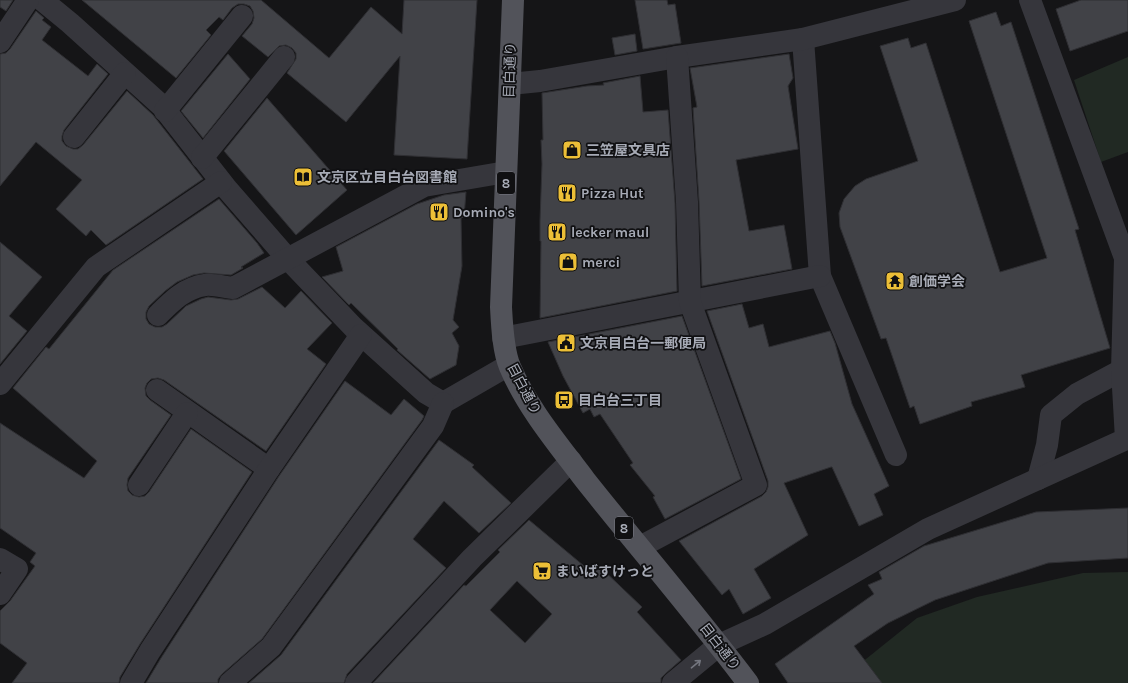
<svg xmlns="http://www.w3.org/2000/svg" width="1128" height="683" font-family="Karla,'Noto Sans JP',sans-serif">
<style>
.green{fill:#212923}
.building{fill:#414247;stroke:#2f2f33;fill-rule:evenodd}
.lines{fill:none;stroke-linecap:round;stroke-linejoin:round}
.minor{stroke:#36363c;stroke-width:22}
.major{stroke:#52535a;stroke-width:22}
.oneway{stroke:#74767f}
.labels{text-anchor:middle;dominant-baseline:central;stroke-width:3.5;stroke-linejoin:round;paint-order:stroke}
.shield{fill:#101012;stroke:#7a7c85;stroke-width:1}
.shield-label{font-size:13px;font-weight:bold;fill:#a7abb6}
.street-label{font-size:14px;fill:#a7abb6;stroke:#101012}
.poi-label{font-size:14px;font-weight:bold;fill:#a7abb6;stroke:#101012;text-anchor:start}
</style>
<rect width="100%" height="100%" fill="#151517"/>
<!-- green -->
<g class="green">
<polygon points="1128,57 1128,152 1101,162 1074,80"/>
<polygon points="1128,572 1128,683 828,683 861,663 917,618 977,597 1083,573"/>
</g>
<!-- building -->
<g class="building">
<polygon points="0,0 13,0 6,11 0,7"/>
<polygon points="82,0 261,0 329,58 371,7 402,34 404,0 477,0 467,159 394,155 400,56 346,122 287,73 296,59 296,53 292,48 286,45 279,46 268,57 242,36 252,24 254,18 253,11 250,6 244,4 238,4 232,8 223,20 219,17 206,30 211,35 176,78"/>
<polygon points="635,0 667,0 668,5 675,4 681,43 643,49"/>
<polygon points="1081,0 1128,0 1128,31 1070,51 1056,9"/>
<polygon points="36,11 44,18 42,20 51,27 42,40 88,76 97,64 108,74 64,130 62,136 62,141 66,146 73,149 78,149 83,145 127,91 153,115 203,179 106,245 91,230 86,236 56,209 82,180 36,142 0,186 0,54 6,53 10,49"/>
<polygon points="996,12 1001,26 1011,22 1079,229 1075,230 1110,348 1021,375 1025,387 971,402 972,406 920,424 914,406 910,408 886,338 881,339 840,227 839,213 844,199 855,186 866,179 918,161 880,46 908,38 911,48 926,43 1000,272 1047,258 969,21"/>
<polygon points="635,34 637,51 615,55 612,38"/>
<polygon points="228,54 250,79 203,138 181,111"/>
<polygon points="789,54 793,78 788,86 798,149 736,160 749,231 784,225 792,269 702,286 699,201 693,108 697,107 690,68"/>
<polygon points="640,76 643,112 668,110 675,203 677,291 540,318 541,241 540,241 540,221 542,164 541,140 543,140 542,93 587,86 604,85 603,83"/>
<polygon points="267,98 347,190 296,235 224,151"/>
<polygon points="466,192 464,217 461,218 462,266 453,320 459,327 452,333 459,346 456,365 430,379 397,350 398,349 351,303 349,305 322,277 343,271 336,247 417,204 444,195"/>
<polygon points="219,199 257,243 264,253 241,267 243,268 231,275 204,273 193,275 177,282 165,291 149,306 146,312 146,319 149,324 155,327 162,327 167,324 186,306 201,299 208,297 231,300 238,299 262,287 285,308 301,291 332,323 307,349 326,364 266,451 164,380 158,378 151,379 147,383 145,388 146,396 150,400 171,415 128,478 127,485 128,491 132,495 139,497 145,496 149,492 191,429 252,472 140,644 120,677 119,683 12,683 27,663 0,643 0,611 10,601 35,566 30,562 36,553 0,528 0,423 84,478 97,461 13,388 46,347 49,349 113,270"/>
<polygon points="0,242 42,277 9,316 27,331 0,364"/>
<polygon points="742,304 749,328 763,324 769,347 830,331 835,343 852,404 889,486 874,494 883,515 859,526 832,467 831,467 784,483 808,535 754,569 771,598 743,614 729,589 722,595 679,541 762,496 766,492 768,487 768,481 707,311"/>
<polygon points="682,316 741,479 665,519 653,497 655,496 630,465 633,463 600,414 594,417 590,409 583,413 563,376 548,342"/>
<polygon points="345,381 391,415 404,399 424,416 422,420 262,639 222,674 218,679 218,683 146,683 161,658 279,476"/>
<polygon points="439,440 474,465 472,467 511,503 479,533 444,501 413,539 446,568 347,674 344,683 249,683 281,655"/>
<polygon points="1128,508 1128,558 1048,563 935,600 888,623 854,646 882,683 788,683 775,664 874,594 868,585 882,579 879,572 924,546 1036,512"/>
<path d="M 529,520 L 590,571 L 597,564 L 642,607 L 637,612 L 681,660 L 665,674 L 661,678 L 661,683 L 373,683 L 464,585 L 466,586 L 500,552 L 498,550 ZM 517,581 L 552,614 L 525,643 L 490,610 Z"/>
</g>
<g class="lines">
<!-- minor -->
<g class="minor">
<polyline points="42,0 70,23 162,106 227,189 287,258 354,328 426,393 443,403 509,365"/>
<polyline points="803,39 820,276 896,455"/>
<polyline points="0,42 28,0"/>
<polyline points="510,84 540,81 677,57 803,39 955,0"/>
<polyline points="165,111 242,16"/>
<polyline points="74,137 125,73"/>
<polyline points="202,158 284,57"/>
<path d="M 158,315 C 171,302 184,288 205,285 C 213,284 224,287 233,288 L 424,186 L 506,172"/>
<polyline points="503,338 820,276"/>
<polyline points="0,384 96,267 221,182"/>
<polyline points="157,390 269,469"/>
<polyline points="1038,479 1047,445 1051,415 1077,394 1122,370"/>
<polyline points="139,485 187,413"/>
<polyline points="640,547 756,485 690,302 687,202 677,57"/>
<polyline points="0,559 17,569 0,594"/>
<polyline points="131,683 150,651 269,469 361,335"/>
<polyline points="230,683 271,647 433,426 443,403"/>
<polyline points="356,683 472,558 571,461"/>
<polyline points="673,683 719,645 765,624 928,529 1126,439 1122,370 1125,258 1030,0"/>
</g>
<!-- major -->
<path class="major" d="M 513,0 L 501,307 C 502,325 503,351 510,367 C 528,409 558,444 585,480 C 639,548 696,614 748,683"/>
</g>
<!-- one-way arrows -->
<defs><path id="oneway-shaft" d="M-6 0H5M1.5-3L5.5 0L1.5 3" fill="none" stroke-width="1.6" stroke-linecap="round" stroke-linejoin="round"/></defs>
<use class="oneway" href="#oneway-shaft" transform="translate(696 664) rotate(-40)"/>
<!-- icons -->
<defs>
<symbol id="shop-square" viewBox="-11 -11 22 22"><rect x="-9" y="-9" width="18" height="18" rx="4" fill="#ecbf37" stroke="#101012"/><path d="M-5-2.5h2.3a2.7 3.5 0 0 1 5.4 0H5L5.5 6h-11ZM-1.5-2.5h3a1.5 2.3 0 0 0-3 0Z" fill="#111"/></symbol>
<symbol id="library-square" viewBox="-11 -11 22 22"><rect x="-9" y="-9" width="18" height="18" rx="4" fill="#ecbf37" stroke="#101012"/><path d="M-6-4Q-3-5.5-.7-3.5V5Q-3 3-6 4ZM6-4Q3-5.5 .7-3.5V5Q3 3 6 4Z" fill="#111"/></symbol>
<symbol id="restaurant-square" viewBox="-11 -11 22 22"><rect x="-9" y="-9" width="18" height="18" rx="4" fill="#ecbf37" stroke="#101012"/><path d="M-5-6h1v4h1v-4h1v4h1v-4h1v5L-1.5 .5V6h-2V.5L-5-1ZM5-6V6H3V1.5H1.5Q1.5-4 5-6Z" fill="#111"/></symbol>
<symbol id="temple-square" viewBox="-11 -11 22 22"><rect x="-9" y="-9" width="18" height="18" rx="4" fill="#ecbf37" stroke="#101012"/><path d="M0-6L5-2H3V0L6.5 2.5H4V6H1.5V3h-3V6H-4V2.5H-6.5L-3 0V-2H-5Z" fill="#111"/></symbol>
<symbol id="civic-square" viewBox="-11 -11 22 22"><rect x="-9" y="-9" width="18" height="18" rx="4" fill="#ecbf37" stroke="#101012"/><path d="M-.6-6.5H3V-4.5H.6V-3L4-1V1h2V6H-6V1h2V-1L-.6-3ZM-1.2 2.5V6h2.4V2.5Z" fill="#111"/></symbol>
<symbol id="bus-square" viewBox="-11 -11 22 22"><rect x="-9" y="-9" width="18" height="18" rx="4" fill="#ecbf37" stroke="#101012"/><path d="M-5-6H5V4H4V6H2V4H-2V6H-4V4H-5ZM-3.5-4V0h7V-4ZM-3.5 1.2v1.5H-2V1.2ZM2 1.2v1.5H3.5V1.2Z" fill="#111"/></symbol>
<symbol id="supermarket-square" viewBox="-11 -11 22 22"><rect x="-9" y="-9" width="18" height="18" rx="4" fill="#ecbf37" stroke="#101012"/><path d="M-6-5.5h2.5l.6 2H6L4.5 2H-2.5L-4.4-4H-6ZM-1.5 3.2a1.3 1.3 0 1 0 .1 0ZM3 3.2a1.3 1.3 0 1 0 .1 0Z" fill="#111"/></symbol>
</defs>
<g fill-rule="evenodd">
<use href="#shop-square" x="561" y="139" width="22" height="22"/>
<use href="#library-square" x="292" y="166" width="22" height="22"/>
<use href="#restaurant-square" x="556" y="182" width="22" height="22"/>
<use href="#restaurant-square" x="428" y="201" width="22" height="22"/>
<use href="#restaurant-square" x="546" y="221" width="22" height="22"/>
<use href="#shop-square" x="557" y="251" width="22" height="22"/>
<use href="#temple-square" x="884" y="270" width="22" height="22"/>
<use href="#civic-square" x="555" y="332" width="22" height="22"/>
<use href="#bus-square" x="553" y="389" width="22" height="22"/>
<use href="#supermarket-square" x="531" y="560" width="22" height="22"/>
</g>
<g class="labels">
<!-- shield labels -->
<g class="shield">
<rect x="497" y="172" width="18" height="22" rx="3"/>
<rect x="615" y="517" width="18" height="22" rx="3"/>
</g>
<g class="shield-label">
<text x="506" y="183">8</text>
<text x="624" y="528">8</text>
</g>
<!-- street labels -->
<g class="street-label">
<text transform="translate(510 70) rotate(-88)">目白通り</text>
<text transform="translate(524 389) rotate(62)">目白通り</text>
<text transform="translate(720 647) rotate(52)">目白通り</text>
</g>
<!-- poi labels -->
<g class="poi-label">
<text x="586" y="150">三笠屋文具店</text>
<text x="317" y="177">文京区立目白台図書館</text>
<text x="581" y="193">Pizza Hut</text>
<text x="453" y="212">Domino's</text>
<text x="571" y="232">lecker maul</text>
<text x="582" y="262">merci</text>
<text x="909" y="281">創価学会</text>
<text x="580" y="343">文京目白台一郵便局</text>
<text x="578" y="400">目白台三丁目</text>
<text x="556" y="571">まいばすけっと</text>
</g>
</g>
</svg>
